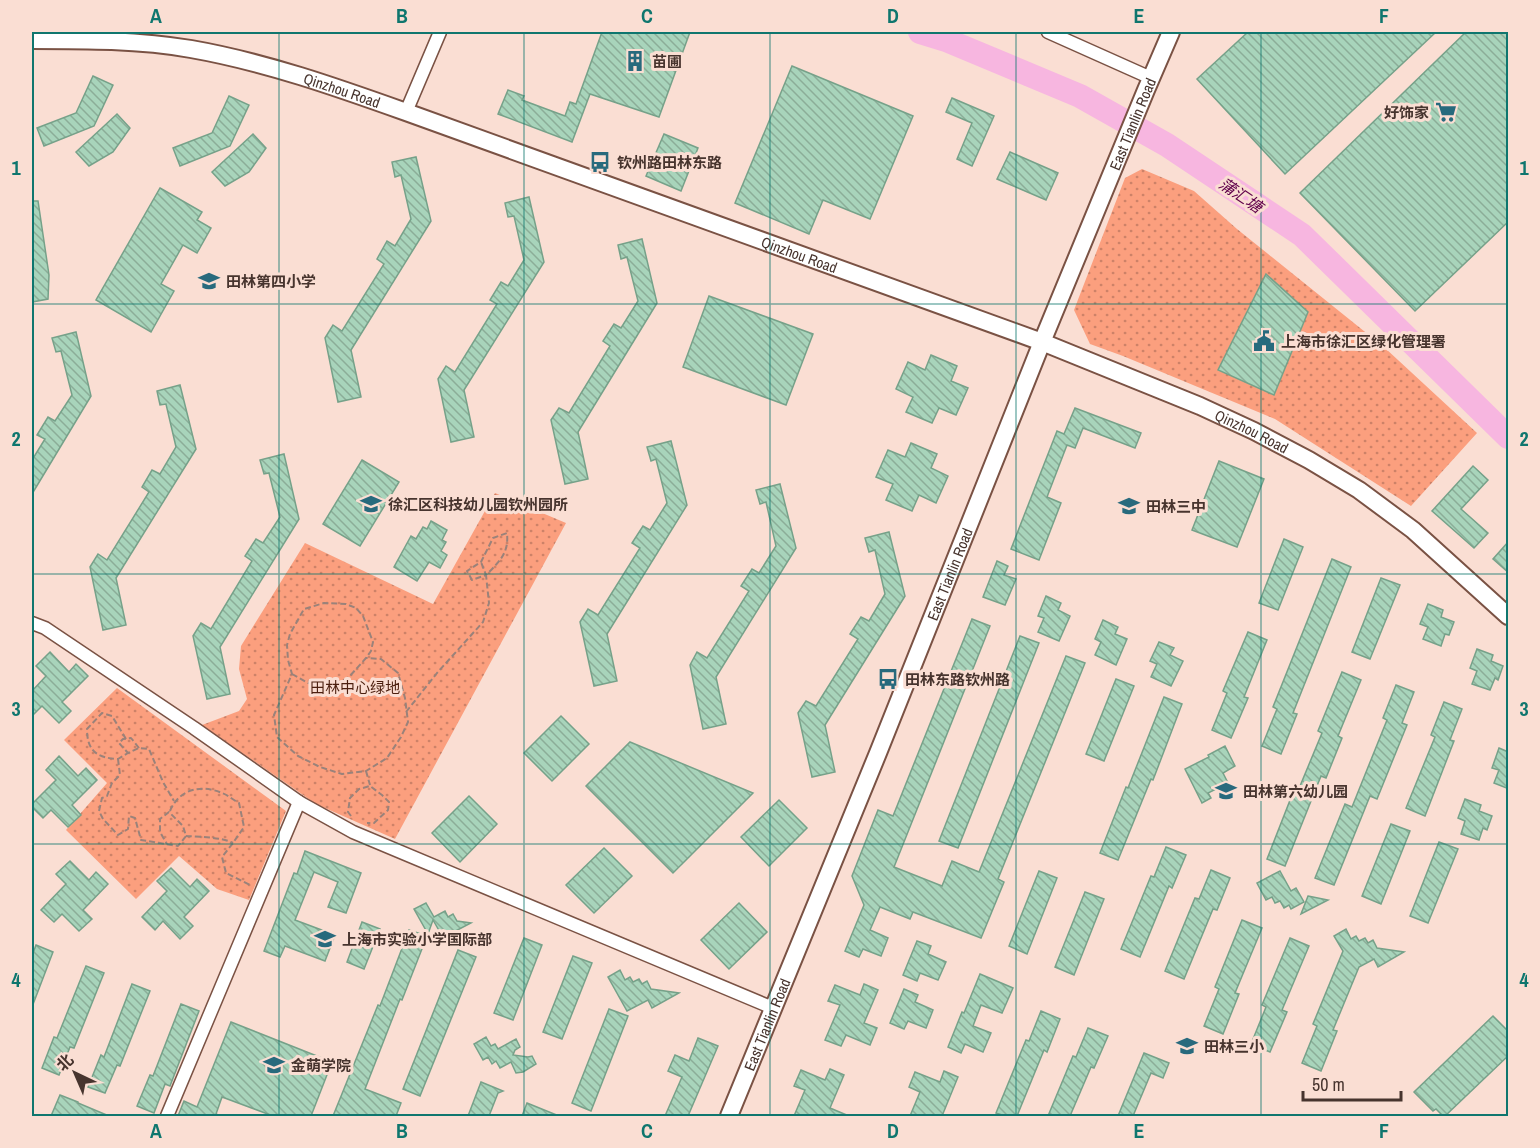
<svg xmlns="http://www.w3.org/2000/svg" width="1540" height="1148" font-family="'Archivo Narrow','Noto Sans SC',sans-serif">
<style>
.park{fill:url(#park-dots)}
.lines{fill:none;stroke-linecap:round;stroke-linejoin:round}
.river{stroke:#f7b6e0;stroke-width:24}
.building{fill:url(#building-back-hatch);stroke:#76a189;stroke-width:1.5}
.minor-casing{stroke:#7a5244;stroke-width:15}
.tertiary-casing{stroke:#7a5244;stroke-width:20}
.path{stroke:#9a827a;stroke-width:2;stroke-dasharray:6 3;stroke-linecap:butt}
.minor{stroke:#fff;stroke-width:12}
.tertiary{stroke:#fff;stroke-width:16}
.grid{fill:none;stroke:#0f766e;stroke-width:1.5;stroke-opacity:0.55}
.labels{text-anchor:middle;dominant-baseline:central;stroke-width:6;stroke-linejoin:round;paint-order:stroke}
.poi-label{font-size:15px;font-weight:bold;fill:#47342e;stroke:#faded3;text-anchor:start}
.street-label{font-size:15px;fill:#47342e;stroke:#faded3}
.park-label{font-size:15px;fill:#4c1f0f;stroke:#faded3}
.water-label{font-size:16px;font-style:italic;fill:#60004b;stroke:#faded3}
.neatline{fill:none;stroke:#0f766e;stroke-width:2}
.grid-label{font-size:20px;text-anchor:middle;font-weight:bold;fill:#0f766e}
</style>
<defs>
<pattern id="park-dots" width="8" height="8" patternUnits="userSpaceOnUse" patternTransform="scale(1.5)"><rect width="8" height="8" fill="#fb9f7e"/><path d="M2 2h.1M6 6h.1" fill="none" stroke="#cd8268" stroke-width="1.8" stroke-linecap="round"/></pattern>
<pattern id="building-back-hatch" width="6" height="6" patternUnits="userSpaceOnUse" patternTransform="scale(1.5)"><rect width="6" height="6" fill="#a8d4bb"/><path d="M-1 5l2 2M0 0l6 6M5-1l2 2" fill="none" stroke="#8bad98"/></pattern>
</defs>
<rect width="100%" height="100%" fill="#faded3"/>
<!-- park -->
<g class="park">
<polygon points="1142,169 1194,191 1237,229 1385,348 1477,433 1411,506 1275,419 1123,356 1090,344 1074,310 1125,178"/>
<polygon points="495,493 566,523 395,839 316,804 202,725 239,711 247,699 239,669 241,646 305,543 433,604"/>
<polygon points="117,688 286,811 249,900 217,889 179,856 136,899 66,830 107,783 64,740"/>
</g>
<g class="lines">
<!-- river -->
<polyline class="river" points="920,32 946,40 1080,96 1167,145 1302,235 1508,437"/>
</g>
<!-- building -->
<g class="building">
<polygon points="602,32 690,32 659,117 590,94 572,142 498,114 508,90 524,96 522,100 565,116 570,102 576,104"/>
<polygon points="1248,32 1436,32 1285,174 1197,79"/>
<polygon points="1466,32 1509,32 1509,221 1415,311 1300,193"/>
<polygon points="792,66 913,116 870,219 823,200 809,234 735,203"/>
<polygon points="93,76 113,85 94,126 44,146 37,128 76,113"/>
<polygon points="229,96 249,105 230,146 180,166 173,148 212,133"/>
<polygon points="952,98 994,116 972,166 957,159 972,123 946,112"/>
<polygon points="117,114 130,128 113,152 89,166 76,152"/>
<polygon points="253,134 266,148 249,172 225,186 212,172"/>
<polygon points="664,134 698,148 681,191 646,176"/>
<polygon points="1010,152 1058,173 1046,200 997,179"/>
<polygon points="416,157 431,221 351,350 361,397 338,402 325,338 333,325 342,331 384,264 377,259 387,241 395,246 411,219 401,175 395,177 392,162"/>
<polygon points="160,188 202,212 197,220 211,228 197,253 183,245 161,284 174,291 151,332 96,300"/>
<polygon points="529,197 544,262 464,390 474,437 451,442 438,379 446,366 455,372 497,304 490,300 501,282 508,286 524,260 514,216 508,217 505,203"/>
<polygon points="32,201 38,201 49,275 48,299 32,302"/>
<polygon points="642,239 657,303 578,432 588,479 565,484 551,420 559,408 569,413 610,346 603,341 614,324 621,328 638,301 627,257 621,259 618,245"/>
<polygon points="1266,274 1308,312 1274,395 1218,370"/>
<polygon points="709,296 813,334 786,405 683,367"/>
<polygon points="76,332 91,396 32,494 32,460 45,439 37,435 48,417 55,421 72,395 61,351 56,352 52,338"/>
<polygon points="931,355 957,366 951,381 968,388 956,415 939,408 932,423 906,412 913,397 896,389 908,362 925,370"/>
<polygon points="180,385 196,449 116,578 126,625 103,630 90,567 98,554 107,560 149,492 142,487 152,470 160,474 176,447 166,404 160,405 157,391"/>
<polygon points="1075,408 1141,433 1135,448 1083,428 1075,448 1067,445 1047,497 1061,503 1039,560 1011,549 1057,431 1064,434"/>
<polygon points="671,441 687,505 607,634 617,681 594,686 580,622 588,609 598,615 640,548 632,543 643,526 650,530 667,503 656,459 651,461 647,447"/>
<polygon points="911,443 937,454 931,468 948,476 936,503 919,495 912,511 886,500 893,484 876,477 888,450 905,457"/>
<polygon points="284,454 299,519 220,647 230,694 207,699 193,636 201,623 211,629 252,561 245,556 256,539 263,543 280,517 269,473 264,474 260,460"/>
<polygon points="362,460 399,482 360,546 323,524"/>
<polygon points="1219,461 1264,479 1237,547 1192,530"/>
<polygon points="1473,466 1488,480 1461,509 1488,533 1474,548 1432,511"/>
<polygon points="780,484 796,548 716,677 726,724 703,729 690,665 697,652 707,658 749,591 741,586 752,569 759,573 776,546 766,502 760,504 756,490"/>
<polygon points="431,521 447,530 442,540 446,542 441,551 447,555 440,568 429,562 417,581 394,567 411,536 416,539 423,527 427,529"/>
<polygon points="889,532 905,596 825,725 835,772 812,777 798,713 806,701 816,706 858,639 850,634 861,617 869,621 885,594 875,550 869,552 865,538"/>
<polygon points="1284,539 1303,547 1278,610 1259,603"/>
<polygon points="1509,541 1509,573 1493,559"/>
<polygon points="1332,559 1351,567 1293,713 1297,714 1281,754 1262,746 1277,709 1273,707"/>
<polygon points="997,561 1008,566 1004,575 1016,579 1005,605 983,597"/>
<polygon points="1381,578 1400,585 1370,659 1352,652"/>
<polygon points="1046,596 1061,603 1058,610 1070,616 1059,641 1038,632 1044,618 1038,616"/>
<polygon points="1428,604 1443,610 1441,617 1454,622 1449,635 1445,634 1441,646 1423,639 1428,627 1420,624"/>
<polygon points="972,619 990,626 894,867 942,886 952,861 979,872 1066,656 1085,663 998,879 1004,882 981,938 913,912 910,919 880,907 870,930 888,938 881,956 863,949 859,957 845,951 864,905 852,876 878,810 893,816"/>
<polygon points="1103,620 1118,627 1115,634 1127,639 1116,665 1095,655 1101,642 1095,639"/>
<polygon points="1248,632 1267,640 1244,697 1248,698 1231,738 1212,730 1227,693 1223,691"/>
<polygon points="1020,636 1039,643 958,848 939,841"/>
<polygon points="1159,642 1174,648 1170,655 1183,661 1171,686 1151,677 1157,664 1150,661"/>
<polygon points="1477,649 1493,655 1491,661 1503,666 1498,680 1495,678 1490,690 1472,684 1477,671 1470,668"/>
<polygon points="50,652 69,672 76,664 88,676 62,702 71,711 59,723 42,706 32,716 32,691 46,676 36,666"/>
<polygon points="1342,672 1361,680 1338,736 1342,738 1326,778 1321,776 1285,866 1267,859 1296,785 1300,786 1322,733 1318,731"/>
<polygon points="1116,679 1134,686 1104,761 1086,754"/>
<polygon points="1396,685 1414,692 1402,723 1407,725 1377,799 1370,796 1334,885 1315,878 1345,804 1352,807 1387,720 1383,718"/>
<polygon points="1164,697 1182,704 1153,780 1151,779 1118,860 1100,853 1126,787 1128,788"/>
<polygon points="1444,702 1462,709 1450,740 1454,741 1425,816 1406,808 1435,737 1431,735"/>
<polygon points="561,716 589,744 552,781 524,753"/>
<polygon points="630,742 753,793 673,873 586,786"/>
<polygon points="1225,746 1235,766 1223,773 1228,783 1208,793 1211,798 1202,803 1185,769 1209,757 1208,755"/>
<polygon points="1499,748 1506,751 1509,748 1509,789 1494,783 1499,770 1492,768"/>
<polygon points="59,756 78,776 86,768 97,780 72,805 81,815 68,827 51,810 43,818 32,807 32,804 56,780 46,770"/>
<polygon points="469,796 497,824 460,862 432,833"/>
<polygon points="1465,799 1481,805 1479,811 1492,816 1487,830 1483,828 1479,840 1461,834 1465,821 1458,818"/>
<polygon points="779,800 807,828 769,866 741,837"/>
<polygon points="1391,824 1410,831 1381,904 1362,896"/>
<polygon points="1439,842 1458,849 1428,923 1410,916"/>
<polygon points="1166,847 1186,855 1172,888 1169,886 1140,957 1121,949 1151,876 1154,877"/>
<polygon points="604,848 632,876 594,913 566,885"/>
<polygon points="305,851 361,873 346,913 328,907 338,882 314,872 295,920 335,935 325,961 285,946 280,957 264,951 294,873 297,874"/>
<polygon points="70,861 89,880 96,872 108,884 83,910 92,919 79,931 62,914 54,922 41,910 66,884 56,874"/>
<polygon points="171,868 190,887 197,879 209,891 184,917 193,926 180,939 163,921 155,930 142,917 167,891 157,881"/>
<polygon points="1211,870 1230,878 1217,910 1213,909 1184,979 1165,971 1195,898 1199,899"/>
<polygon points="1039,871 1057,878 1027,954 1009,946"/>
<polygon points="1280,871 1291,891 1296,888 1304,902 1291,909 1289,905 1284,908 1280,901 1275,903 1272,897 1266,900 1257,883"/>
<polygon points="1085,892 1104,899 1074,975 1055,967"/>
<polygon points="1308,896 1328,900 1301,914"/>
<polygon points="426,903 434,917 445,911 448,917 453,914 457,921 471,923 448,935 446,931 441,934 433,920 428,934 414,909"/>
<polygon points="739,903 767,932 729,969 701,940"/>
<polygon points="1242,920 1262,928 1235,993 1239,994 1223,1034 1204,1026 1219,989 1215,987"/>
<polygon points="362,922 380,929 364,969 347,962"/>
<polygon points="1346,929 1351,939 1356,936 1359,941 1365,938 1368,943 1373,940 1377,948 1404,952 1378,967 1374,959 1359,967 1333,1030 1337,1031 1321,1071 1302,1063 1317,1026 1313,1024 1343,951 1334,936"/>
<polygon points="409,930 427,936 402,1000 400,999 365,1089 401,1103 396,1116 333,1116 378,1005 380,1006"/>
<polygon points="524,938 542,945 513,1020 494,1013"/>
<polygon points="1290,938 1309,946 1282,1010 1287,1012 1270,1052 1251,1044 1266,1007 1262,1005"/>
<polygon points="917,941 931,946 928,954 946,962 938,980 920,973 917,981 903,975"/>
<polygon points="36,945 53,952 32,1007 32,956"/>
<polygon points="458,950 476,957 420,1096 403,1089"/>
<polygon points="573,956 592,963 562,1039 543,1032"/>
<polygon points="86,966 104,973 74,1048 70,1047 59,1075 42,1068 54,1037 57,1038"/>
<polygon points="620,970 625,980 630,977 633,982 639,979 642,984 647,981 651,989 679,993 652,1008 648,1000 627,1011 608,977"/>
<polygon points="980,974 1013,988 1002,1013 981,1005 973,1026 991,1033 983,1052 965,1044 961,1053 948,1047 962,1012 964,1013"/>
<polygon points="132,984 150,991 120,1066 117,1065 105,1093 88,1087 101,1055 104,1057"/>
<polygon points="864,984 878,990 864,1023 877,1028 870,1045 846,1035 841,1046 825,1040 840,1005 828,1001 835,985 860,995"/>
<polygon points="904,989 918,995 915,1002 933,1010 926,1028 908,1021 904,1029 890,1023"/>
<polygon points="181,1004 199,1011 170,1086 165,1084 154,1113 137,1106 150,1075 153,1076"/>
<polygon points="609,1009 628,1016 591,1111 572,1103"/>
<polygon points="1041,1011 1060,1019 1047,1052 1044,1050 1017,1116 1005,1116 996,1113 1026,1040 1029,1041"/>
<polygon points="1493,1016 1509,1032 1509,1055 1445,1116 1443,1116 1436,1109 1433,1111 1414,1092"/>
<polygon points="231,1022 332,1062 311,1116 273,1116 222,1097 216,1114 221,1116 178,1116 184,1101 197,1107"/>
<polygon points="1088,1028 1108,1036 1094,1068 1091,1067 1070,1116 1048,1116 1073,1056 1076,1057"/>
<polygon points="486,1037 491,1046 495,1044 498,1049 516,1039 520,1047 515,1050 513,1055 528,1057 532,1056 536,1064 523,1072 516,1073 511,1062 500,1068 496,1061 492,1064 488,1057 483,1060 474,1044"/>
<polygon points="698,1038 718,1046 688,1116 665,1116 682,1077 668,1071 675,1055 689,1061"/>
<polygon points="1144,1053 1169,1063 1163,1078 1151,1073 1133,1116 1118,1116"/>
<polygon points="830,1069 844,1075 830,1108 849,1116 794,1116 805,1090 794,1086 801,1070 825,1080"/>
<polygon points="944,1071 958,1077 942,1116 910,1116 920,1092 909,1087 915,1072 940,1082"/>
<polygon points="481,1082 503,1091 498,1093 489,1116 468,1116"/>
<polygon points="60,1095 78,1102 78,1103 109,1116 51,1116"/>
<polygon points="527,1103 559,1116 522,1116"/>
</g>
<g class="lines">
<defs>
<g id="minor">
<polyline points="1048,32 1151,78"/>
<polyline points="406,112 440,32"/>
<polyline points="32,623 45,628 194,728 299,802 353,832 773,1008"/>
<polyline points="167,1116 299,802"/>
</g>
<g id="tertiary">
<path id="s1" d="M 32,40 C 85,40 139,40 191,49 C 265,62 336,87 406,112 L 1042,342 L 1200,406 L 1254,431 L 1309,460 L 1359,490 L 1413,530 L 1508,616"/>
<path id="s2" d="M 729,1116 L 878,753 L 1042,342 L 1146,90 L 1171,32"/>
</g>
</defs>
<!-- minor casing -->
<use href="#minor" class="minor-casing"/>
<!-- tertiary casing -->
<use href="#tertiary" class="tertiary-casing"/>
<!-- path -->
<g class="path">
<polyline points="292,674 308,683 318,684 342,681 349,677 366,658 371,651 373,642 363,616 356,608 346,604 324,603 304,609 290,634 287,645 288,660 292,674 274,715 277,737 298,756 320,767 342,774 366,771 387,758 401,737 408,722 405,698 398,673 381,659 366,658"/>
<path d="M 406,712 L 437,673 L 483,622 L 489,603 L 486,575 C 500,561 509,553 507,533 L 493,538 L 481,562 L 467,571 L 472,580 L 486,575 L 481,562"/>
<path d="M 126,739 L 112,716 L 102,713 L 87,729 C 87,751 97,758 118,759 L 128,753"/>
<polyline points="139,748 131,738 123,739 119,743 128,753 139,748 149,749 163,782 174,801"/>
<polyline points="118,759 120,775 112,783 107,796 102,798 99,811 103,819 118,835 128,829 129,816 135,818 141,840 178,846 186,836 183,826 169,812 160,819 160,832 167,844"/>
<polyline points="366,771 370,785"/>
<path d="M 170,811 C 179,789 201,784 222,793 C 228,795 233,800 239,803 L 244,827 L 233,843 L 222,857 L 226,873 L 252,886"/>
<polyline points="351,816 348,812 350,798 359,789 370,786 382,795 389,802 388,810 374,823 367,823"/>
<path d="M 186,836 C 200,837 222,837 233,843"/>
</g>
<!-- minor -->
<use href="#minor" class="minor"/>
<!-- tertiary -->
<use href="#tertiary" class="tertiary"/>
</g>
<!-- grid -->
<path class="grid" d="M 279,32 L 279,1116M 524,32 L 524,1116M 770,32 L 770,1116M 1016,32 L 1016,1116M 1261,32 L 1261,1116M 32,304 L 1508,304M 32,574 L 1508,574M 32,844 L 1508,844"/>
<!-- icons -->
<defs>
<symbol id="building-bare" viewBox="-9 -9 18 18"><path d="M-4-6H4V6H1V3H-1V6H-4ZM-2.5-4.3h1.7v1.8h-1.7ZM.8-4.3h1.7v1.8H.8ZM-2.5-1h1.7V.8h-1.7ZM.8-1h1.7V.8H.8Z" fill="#286a7d" stroke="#faded3" stroke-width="2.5" paint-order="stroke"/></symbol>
<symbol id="supermarket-bare" viewBox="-9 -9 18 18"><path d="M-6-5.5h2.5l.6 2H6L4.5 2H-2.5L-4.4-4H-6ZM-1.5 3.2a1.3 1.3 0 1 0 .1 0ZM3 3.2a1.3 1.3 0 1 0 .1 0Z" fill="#286a7d" stroke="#faded3" stroke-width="2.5" paint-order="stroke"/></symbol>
<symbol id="bus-bare" viewBox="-9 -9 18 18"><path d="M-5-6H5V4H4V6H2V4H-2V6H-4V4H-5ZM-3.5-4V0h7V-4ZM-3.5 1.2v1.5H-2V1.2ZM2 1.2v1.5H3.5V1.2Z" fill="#286a7d" stroke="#faded3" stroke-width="2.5" paint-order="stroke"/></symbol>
<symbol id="school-bare" viewBox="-9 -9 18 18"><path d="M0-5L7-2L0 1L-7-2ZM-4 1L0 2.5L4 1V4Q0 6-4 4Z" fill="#286a7d" stroke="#faded3" stroke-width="2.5" paint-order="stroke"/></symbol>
<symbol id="civic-bare" viewBox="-9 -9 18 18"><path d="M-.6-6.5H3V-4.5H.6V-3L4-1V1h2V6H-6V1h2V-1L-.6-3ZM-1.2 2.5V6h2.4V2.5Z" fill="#286a7d" stroke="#faded3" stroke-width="2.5" paint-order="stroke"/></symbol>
</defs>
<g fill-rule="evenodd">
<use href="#building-bare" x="620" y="46" width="30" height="30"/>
<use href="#supermarket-bare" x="1431" y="97" width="30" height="30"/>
<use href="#bus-bare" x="585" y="147" width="30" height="30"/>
<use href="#school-bare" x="194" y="266" width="30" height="30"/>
<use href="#civic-bare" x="1249" y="326" width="30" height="30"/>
<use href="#school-bare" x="356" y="489" width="30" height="30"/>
<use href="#school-bare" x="1114" y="491" width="30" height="30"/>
<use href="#bus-bare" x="873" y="664" width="30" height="30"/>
<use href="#school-bare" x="1211" y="776" width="30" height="30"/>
<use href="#school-bare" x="310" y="924" width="30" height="30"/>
<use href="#school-bare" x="1172" y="1031" width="30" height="30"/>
<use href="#school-bare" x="259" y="1050" width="30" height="30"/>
</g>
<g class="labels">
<!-- poi labels -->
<g class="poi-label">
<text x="652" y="61">苗圃</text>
<text x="1429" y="112" text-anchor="end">好饰家</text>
<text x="617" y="162">钦州路田林东路</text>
<text x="226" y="281">田林第四小学</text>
<text x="1281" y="341">上海市徐汇区绿化管理署</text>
<text x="388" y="504">徐汇区科技幼儿园钦州园所</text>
<text x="1146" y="506">田林三中</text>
<text x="905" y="679">田林东路钦州路</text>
<text x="1243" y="791">田林第六幼儿园</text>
<text x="342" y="939">上海市实验小学国际部</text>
<text x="1204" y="1046">田林三小</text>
<text x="291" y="1065">金萌学院</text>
</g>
<!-- street labels -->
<g class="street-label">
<text stroke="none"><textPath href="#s1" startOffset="316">Qinzhou Road</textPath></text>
<text stroke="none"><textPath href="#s2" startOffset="1071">East Tianlin Road</textPath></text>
<text stroke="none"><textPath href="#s1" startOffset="802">Qinzhou Road</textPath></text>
<text stroke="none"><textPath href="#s1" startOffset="1288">Qinzhou Road</textPath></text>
<text stroke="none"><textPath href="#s2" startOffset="585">East Tianlin Road</textPath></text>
<text stroke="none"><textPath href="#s2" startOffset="99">East Tianlin Road</textPath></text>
</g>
<!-- park labels -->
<g class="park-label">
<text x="355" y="687">田林中心绿地</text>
</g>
<!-- water labels -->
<g class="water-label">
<text transform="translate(1241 195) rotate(34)">蒲汇塘</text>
</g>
</g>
<!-- border -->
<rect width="1540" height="1148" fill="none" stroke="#faded3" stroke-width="66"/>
<!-- north arrow -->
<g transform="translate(75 1073) rotate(316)" stroke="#faded3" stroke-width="4.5" paint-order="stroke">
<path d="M0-4.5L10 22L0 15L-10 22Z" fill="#47342e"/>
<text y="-9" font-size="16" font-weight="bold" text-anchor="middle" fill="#47342e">北</text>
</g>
<!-- scale -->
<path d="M1303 1091v9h98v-9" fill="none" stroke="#47342e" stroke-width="3"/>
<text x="1312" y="1091" font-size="18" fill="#47342e" stroke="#faded3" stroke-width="4.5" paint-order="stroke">50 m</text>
<rect x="33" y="33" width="1474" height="1082" class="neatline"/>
<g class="grid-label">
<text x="156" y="23">A</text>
<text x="402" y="23">B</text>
<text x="647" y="23">C</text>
<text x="893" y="23">D</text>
<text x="1139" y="23">E</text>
<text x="1384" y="23">F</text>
<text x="16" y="175">1</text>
<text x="1524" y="175">1</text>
<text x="16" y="446">2</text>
<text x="1524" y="446">2</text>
<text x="16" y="716">3</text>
<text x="1524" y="716">3</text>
<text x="16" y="987">4</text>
<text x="1524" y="987">4</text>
<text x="156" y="1138">A</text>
<text x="402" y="1138">B</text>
<text x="647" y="1138">C</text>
<text x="893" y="1138">D</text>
<text x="1139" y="1138">E</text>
<text x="1384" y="1138">F</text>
</g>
</svg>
